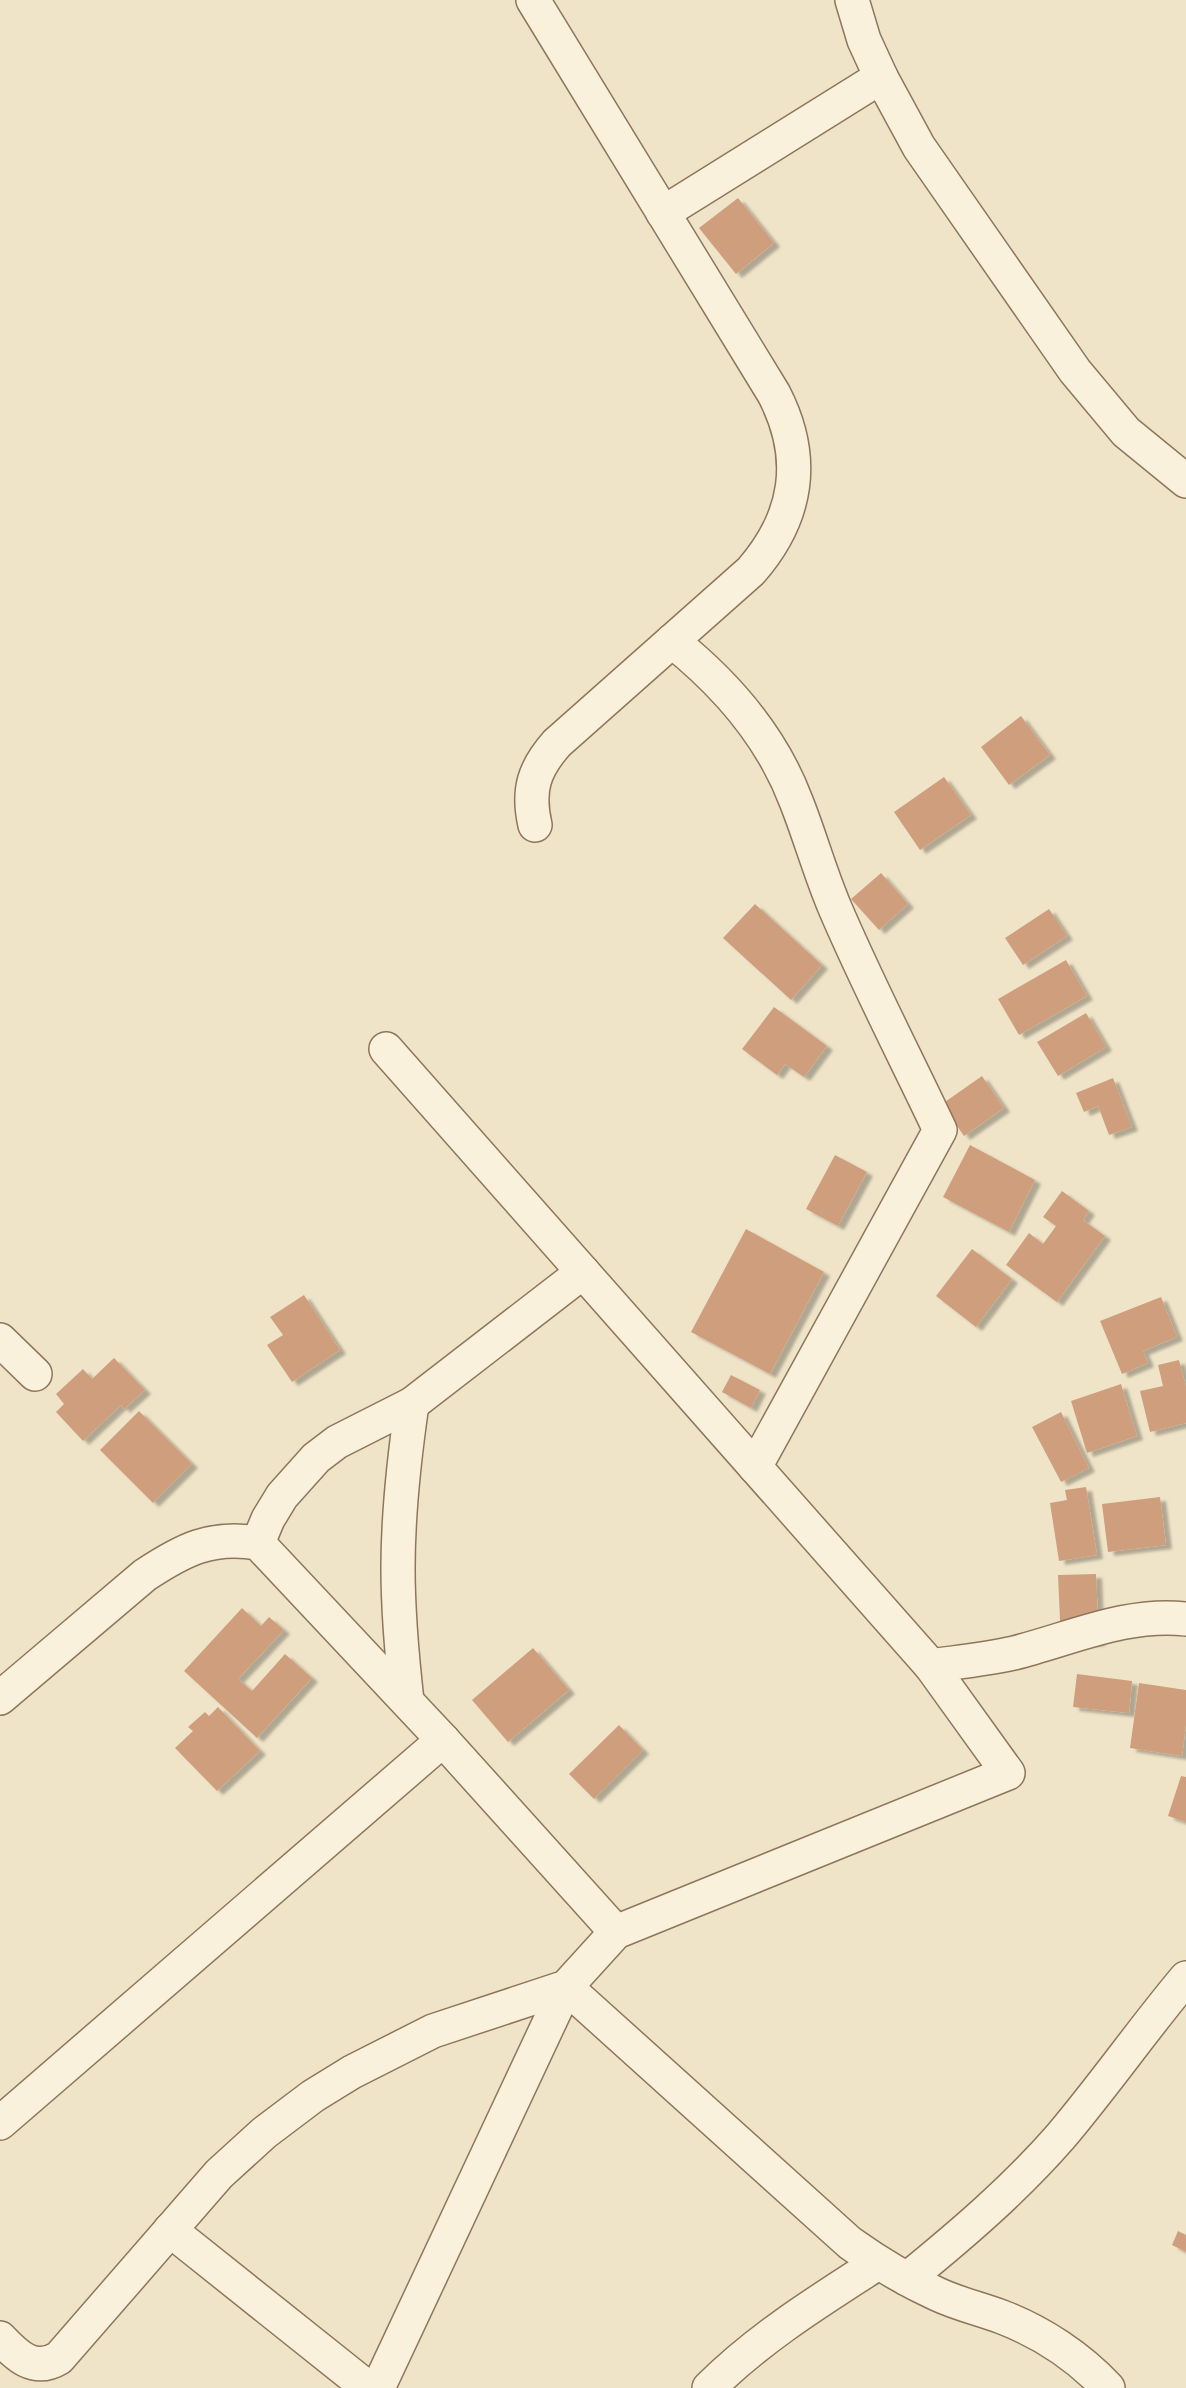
<svg xmlns="http://www.w3.org/2000/svg" width="1186" height="2388" font-family="'Noto Serif',serif">
<style>
.building{fill:#cf9f7d;filter:url(#shadow)}
.lines{fill:none;stroke-linecap:round;stroke-linejoin:round}
.street-casing{stroke:#8d765c;stroke-width:36}
.street{stroke:#faf1dc;stroke-width:33}
</style>
<defs>
<filter id="shadow"><feDropShadow dx="6" dy="4" stdDeviation="1.5" flood-color="#0004"/></filter>
</defs>
<rect width="100%" height="100%" fill="#f0e4c8"/>
<!-- building -->
<g class="building">
<polygon points="738,198 774,243 736,274 699,228"/>
<polygon points="1021,716 1050,755 1009,785 981,747"/>
<polygon points="944,777 971,815 920,850 894,812"/>
<polygon points="881,873 908,904 879,930 851,899"/>
<polygon points="755,904 822,965 791,1000 723,938"/>
<polygon points="1049,909 1067,936 1023,965 1005,938"/>
<polygon points="1066,960 1087,996 1019,1035 998,999"/>
<polygon points="774,1007 827,1046 804,1077 785,1064 777,1075 742,1049"/>
<polygon points="1086,1013 1106,1047 1058,1076 1037,1042"/>
<polygon points="982,1076 1004,1108 964,1136 942,1104"/>
<polygon points="1113,1078 1132,1127 1109,1135 1098,1106 1084,1112 1076,1093"/>
<polygon points="970,1145 1035,1180 1009,1232 943,1197"/>
<polygon points="835,1155 867,1172 838,1226 806,1209"/>
<polygon points="1062,1191 1089,1211 1083,1220 1105,1236 1057,1302 1006,1265 1029,1233 1043,1244 1056,1226 1043,1217"/>
<polygon points="746,1229 824,1272 770,1374 691,1332"/>
<polygon points="972,1249 1012,1279 976,1327 936,1296"/>
<polygon points="304,1295 340,1350 292,1382 267,1345 283,1335 270,1317"/>
<polygon points="1161,1297 1177,1337 1143,1351 1148,1363 1122,1374 1100,1321"/>
<polygon points="114,1358 145,1390 124,1409 121,1405 83,1441 56,1412 64,1404 56,1394 83,1369 92,1379"/>
<polygon points="1179,1360 1186,1387 1186,1423 1150,1432 1140,1391 1163,1386 1158,1365"/>
<polygon points="731,1375 760,1390 751,1408 722,1392"/>
<polygon points="1121,1384 1137,1436 1087,1453 1071,1401"/>
<polygon points="139,1411 192,1464 153,1503 100,1450"/>
<polygon points="1061,1412 1089,1468 1061,1482 1032,1427"/>
<polygon points="1086,1487 1097,1555 1059,1561 1050,1503 1067,1500 1065,1490"/>
<polygon points="1160,1497 1166,1545 1108,1552 1102,1504"/>
<polygon points="1096,1574 1099,1642 1061,1643 1058,1575"/>
<polygon points="242,1608 261,1626 269,1617 284,1630 238,1679 252,1691 285,1654 312,1678 257,1738 184,1671"/>
<polygon points="533,1648 569,1690 508,1742 472,1700"/>
<polygon points="1077,1674 1132,1681 1129,1713 1073,1707"/>
<polygon points="1139,1683 1186,1690 1186,1724 1182,1756 1130,1748"/>
<polygon points="218,1707 260,1751 217,1791 175,1748 193,1731 188,1727 205,1712 209,1716"/>
<polygon points="619,1725 643,1750 594,1799 569,1774"/>
<polygon points="1181,1776 1186,1777 1186,1822 1168,1816"/>
<polygon points="1178,2231 1186,2235 1186,2252 1172,2245"/>
</g>
<g class="lines">
<defs>
<g id="street">
<path d="M 533,0 L 774,394 C 807,458 798,517 751,571 L 557,743 C 534,769 527,790 535,825"/>
<polyline points="852,0 864,40 881,77 919,147 1075,371 1126,432 1186,481"/>
<polyline points="663,213 881,77"/>
<path d="M 672,641 C 726,684 771,735 796,801 C 810,836 820,873 835,908 C 867,983 905,1056 940,1130 L 755,1467"/>
<polyline points="386,1049 931,1666"/>
<polyline points="0,1340 35,1374"/>
<polyline points="258,1543 268,1519 282,1496 316,1458 337,1442 412,1404 583,1272"/>
<path d="M 0,1698 L 145,1575 C 183,1550 211,1535 258,1543 L 443,1740 L 616,1932"/>
<path d="M 407,1701 C 402,1657 398,1613 398,1568 C 398,1513 404,1459 412,1404"/>
<polyline points="0,2123 443,1740"/>
<polyline points="170,2230 368,2388"/>
<path d="M 907,2279 C 961,2235 1015,2189 1061,2136 C 1105,2084 1143,2029 1186,1978"/>
<path d="M 0,2338 C 17,2356 34,2373 59,2358 L 219,2174 L 264,2133 L 313,2096 L 352,2072 L 433,2031 L 566,1987 L 616,1932 L 1008,1773 L 931,1666 C 959,1662 987,1659 1014,1653 C 1070,1639 1127,1612 1186,1619"/>
<path d="M 378,2388 L 566,1987 L 850,2243 C 878,2263 906,2280 937,2294 C 958,2304 981,2309 1002,2317 C 1041,2332 1079,2357 1108,2388"/>
<path d="M 709,2388 C 759,2338 819,2301 878,2263"/>
</g>
</defs>
<!-- street casing -->
<use href="#street" class="street-casing"/>
<!-- street -->
<use href="#street" class="street"/>
</g>
</svg>
